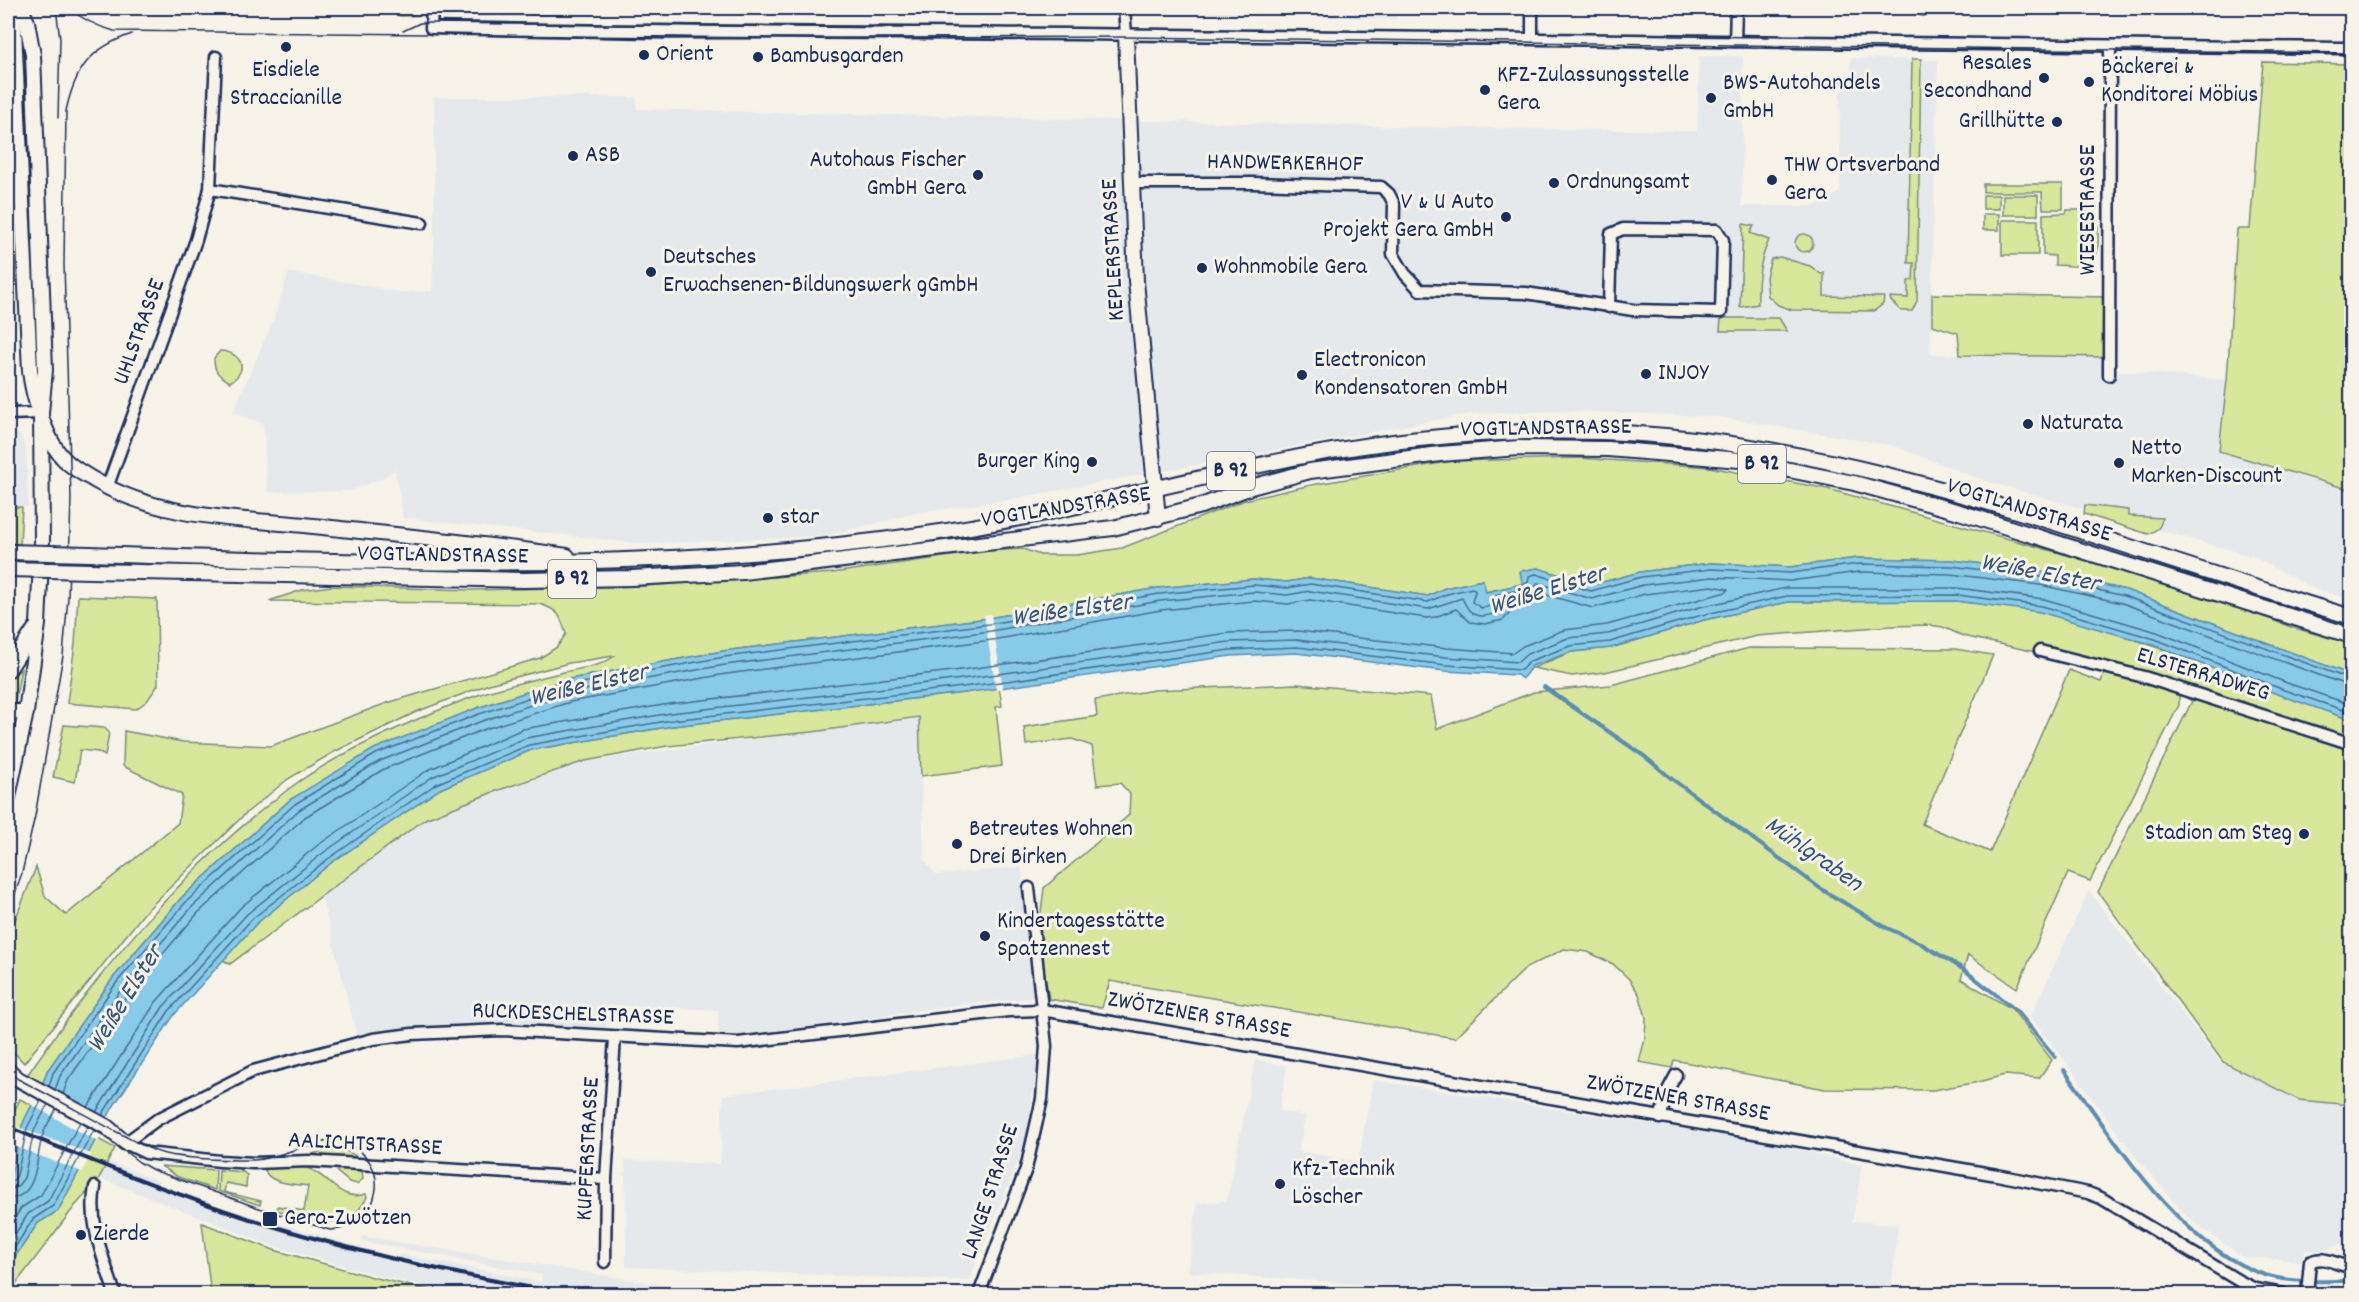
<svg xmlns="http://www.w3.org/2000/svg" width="2359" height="1302" font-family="Dekko,sans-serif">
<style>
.built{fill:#e6e9ec}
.green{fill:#d8e79b;stroke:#7a8b7c;stroke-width:1.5}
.water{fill:#87cbe8;stroke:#5c8db1;stroke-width:1.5}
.pier{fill:#f7f3e8}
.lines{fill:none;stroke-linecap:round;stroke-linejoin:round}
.shore{stroke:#466d95;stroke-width:1.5}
.stream{stroke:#5c8db1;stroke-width:4}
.minor-casing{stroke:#1b2f5e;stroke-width:15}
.major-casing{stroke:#1b2f5e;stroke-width:18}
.minor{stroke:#f7f3e8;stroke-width:10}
.major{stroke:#f7f3e8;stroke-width:14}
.tram{stroke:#1b2f5e;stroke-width:1.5}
.rail{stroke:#1b2f5e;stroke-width:4}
.major-bridge-casing{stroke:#1b2f5e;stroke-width:18;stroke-linecap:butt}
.major-bridge{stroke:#f7f3e8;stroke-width:14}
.poi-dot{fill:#1b2f5e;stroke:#f7f3e8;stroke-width:2}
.labels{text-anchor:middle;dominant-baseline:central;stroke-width:6;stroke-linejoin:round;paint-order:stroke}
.shield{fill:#f7f3e8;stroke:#5d6a87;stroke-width:1.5}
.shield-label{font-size:22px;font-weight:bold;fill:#1b2f5e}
.poi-label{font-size:24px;fill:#1b2f5e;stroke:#f7f3e8;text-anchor:start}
.street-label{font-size:24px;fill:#1b2f5e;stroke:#f7f3e8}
.water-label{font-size:26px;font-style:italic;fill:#365680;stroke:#f7f3e8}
</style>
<rect width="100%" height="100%" fill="#f7f3e8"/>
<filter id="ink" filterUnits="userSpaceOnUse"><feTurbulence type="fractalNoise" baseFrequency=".0167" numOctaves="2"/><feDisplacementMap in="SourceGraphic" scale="12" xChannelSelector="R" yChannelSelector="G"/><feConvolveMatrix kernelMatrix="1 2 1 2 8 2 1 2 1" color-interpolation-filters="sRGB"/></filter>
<g filter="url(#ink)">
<!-- built -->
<g class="built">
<polygon points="1137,8 1396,8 1396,19 1137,11"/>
<polygon points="1699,56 1743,56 1742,209 1742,206 1815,206 1840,192 1840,79 1850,79 1851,58 1938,60 1930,354 2109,357 2110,370 2227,380 2219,451 2351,490 2351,599 2316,590 2254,557 1982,480 1894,446 1719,417 1570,411 1469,414 1012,499 916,513 825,536 646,544 403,518 395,469 383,478 351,491 267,492 263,424 233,412 273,321 289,272 401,292 432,291 434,245 434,97 636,97 637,109 1414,127 1697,131"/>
<polygon points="8,424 21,435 26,449 28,506 8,507"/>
<polygon points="919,717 924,860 937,875 1021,867 1034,998 949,1006 747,1036 719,1034 718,1010 608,1005 607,1030 507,1023 430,1027 357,1035 321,896 425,819 496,791 585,761"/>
<polygon points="2089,891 2219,1061 2299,1100 2351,1105 2351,1260 2345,1259 2340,1245 2321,1251 2305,1250 2303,1261 2242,1257 2187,1217 2130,1150 2062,1057 2030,1017"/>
<polygon points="1037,1055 1037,1067 1025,1144 969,1281 626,1267 625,1160 720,1164 723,1095"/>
<polygon points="1255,1060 1287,1066 1279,1111 1305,1116 1299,1151 1358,1162 1373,1080 1777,1144 1862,1165 1853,1221 1898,1225 1891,1294 1652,1294 1503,1290 1372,1285 1188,1272 1197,1203 1227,1201"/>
<polygon points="91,1154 159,1181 159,1184 225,1208 398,1258 400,1254 541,1282 542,1275 361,1241 362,1236 682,1288 746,1294 461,1294 376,1275 273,1246 84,1172"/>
<polygon points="1029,1292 1244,1292 1374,1294 874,1294"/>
</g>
<!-- green -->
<g class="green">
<polygon points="400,8 429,8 429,15 400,16"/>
<polygon points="437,8 466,8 466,15 438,14"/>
<rect x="469" y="8" width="27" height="7"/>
<rect x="499" y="8" width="27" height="7"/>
<polygon points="530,8 559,8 560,14 529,15"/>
<polygon points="1912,59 1921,59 1917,301 1912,311 1901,311 1891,301 1890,297 1908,298 1908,281 1913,280 1914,263 1908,263"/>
<polygon points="2263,62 2351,64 2351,490 2219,451 2227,380 2237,229 2250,229"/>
<polygon points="1983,184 2063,184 2063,209 2043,209 2042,192 1983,192"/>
<rect x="1983" y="195" width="16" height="14"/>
<rect x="2003" y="195" width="35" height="20"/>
<path d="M 2067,210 L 2091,210 L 2092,215 L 2097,215 C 2097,227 2103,258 2089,265 C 2080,268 2065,265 2055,265 L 2055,256 L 2043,255 L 2043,214 L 2066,213 Z"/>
<rect x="1983" y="214" width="16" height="16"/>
<rect x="2002" y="220" width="36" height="35"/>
<path d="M 1743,224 L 1754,226 L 1750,233 L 1769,240 C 1759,261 1757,281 1758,304 L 1740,307 Z"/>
<circle cx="1804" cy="243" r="9"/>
<polygon points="1780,257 1810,266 1821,274 1824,272 1824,296 1884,297 1883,304 1874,311 1792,310 1778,305 1768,296 1766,277 1771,259"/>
<polygon points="1932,294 2110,297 2109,357 1960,355 1958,333 1932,325"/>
<polygon points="1721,318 1779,318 1787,331 1720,331"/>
<path d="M 220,351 C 241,352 250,370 230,382 C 218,375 214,372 214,358 Z"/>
<path d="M 1579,458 L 1709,467 L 1828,489 L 2125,571 L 2207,596 L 2291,627 L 2351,644 L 2351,675 L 2126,590 L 2042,572 L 1952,560 L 1858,558 L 1790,567 L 1711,563 L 1640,572 L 1592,585 L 1538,568 L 1520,571 L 1523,584 L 1485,592 L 1483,580 L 1445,588 L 1428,596 L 1310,578 L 1287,582 L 1254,579 L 1158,588 L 989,618 L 723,651 L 564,680 L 477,708 L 291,799 L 182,897 L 113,978 L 47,1071 L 43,1083 L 32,1079 L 28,1074 C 102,967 185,866 290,788 C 323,763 379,736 418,719 C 441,709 465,699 490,691 C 514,684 539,678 564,672 C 582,668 601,667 614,656 L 569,663 L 489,684 L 416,712 L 334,752 L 288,779 L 245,814 L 145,912 L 24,1063 L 8,1046 L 8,938 L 36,867 L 45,896 L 66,915 L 178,823 L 182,795 L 123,766 L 124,731 L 183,742 L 271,746 L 387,703 L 540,658 L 557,647 L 566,634 C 560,615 560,611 540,604 L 269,601 L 302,590 L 332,586 L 472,590 L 645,586 L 832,573 L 986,551 L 1023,549 L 1040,555 L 1077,555 L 1122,548 L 1245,500 L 1311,485 L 1453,461 Z"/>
<path d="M 2085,505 L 2128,510 L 2128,516 L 2162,518 C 2161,528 2157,530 2148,534 L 2084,514 Z"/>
<polygon points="8,507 22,507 20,544 8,543"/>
<polygon points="78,596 157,599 158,685 147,701 136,709 67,703 75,644"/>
<path d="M 1956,601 C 1985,605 2015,606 2042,612 C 2148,638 2248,684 2351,720 L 2351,1105 L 2299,1100 L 2223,1062 L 2098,892 L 2192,701 L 2179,694 L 2179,705 L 2090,881 L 2068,873 L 2017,988 L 1968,955 L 1961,979 L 2012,1009 L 2052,1060 L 2039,1078 L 2005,1075 L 1974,1083 L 1933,1090 L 1825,1089 L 1674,1060 L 1672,1068 L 1639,1062 L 1645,1039 L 1646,1017 L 1639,994 L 1629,979 L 1613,964 L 1588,952 L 1564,949 L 1526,968 L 1455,1038 L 1110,981 L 1102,1008 L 1049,999 L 1038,937 L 1044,888 L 1129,815 L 1130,794 L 1120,783 L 1097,785 L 1092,746 L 1072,739 L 1026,745 L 1024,727 L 1097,716 L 1095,700 L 1154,690 L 1296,684 L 1431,696 L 1437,729 L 1534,692 L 1611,685 L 1749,648 L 1955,649 L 1993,655 L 1922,824 L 1990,852 L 2069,670 L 2101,682 L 2105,671 L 2058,657 L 1963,636 L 1943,627 L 1929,625 L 1891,626 L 1757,636 L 1605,672 L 1572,676 L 1533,668 L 1571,652 L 1611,648 L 1704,620 L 1788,602 Z"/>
<polygon points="21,669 15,702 8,704 8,681"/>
<polygon points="999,686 1002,706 996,707 1002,766 921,776 919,717 812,732 667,746 585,761 496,791 425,819 230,964 223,960 256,924 331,863 440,789 531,750 673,726 964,693"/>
<polygon points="64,725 105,728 109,733 105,756 98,752 80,750 75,782 53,777"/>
<polygon points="20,1099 32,1105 22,1126 12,1173 8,1180 8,1124"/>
<polygon points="96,1138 115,1148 98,1180 75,1206 8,1294 8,1267 38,1223 58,1211"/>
<polygon points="331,1148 345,1150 356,1156 355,1159 310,1155"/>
<polygon points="161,1166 216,1170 215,1190 178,1177"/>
<path d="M 275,1167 C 286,1166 301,1165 312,1170 C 332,1180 341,1202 366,1194 L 367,1197 C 350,1235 308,1220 277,1210 L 278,1206 L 304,1211 L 308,1186 C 296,1184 268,1184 265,1170 Z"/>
<polygon points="338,1169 362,1170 363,1179 357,1184 349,1182 337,1172"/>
<polygon points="219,1170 243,1172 247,1175 246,1187 226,1183 224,1192 261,1201 260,1205 218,1191"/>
<polygon points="202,1223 274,1250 376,1278 447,1294 211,1294"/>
</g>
<!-- water -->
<path class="water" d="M 1858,558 L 1952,560 L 2042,572 L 2126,590 L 2351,675 L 2351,720 L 2282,696 L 2154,645 L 2040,612 L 1956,601 L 1788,602 L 1704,620 L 1611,648 L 1571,652 L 1532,666 L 1522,679 L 1517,675 L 1445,671 L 1296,653 L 1231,656 L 964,693 L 673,726 L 531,750 L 440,789 L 331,863 L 256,924 L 174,1015 L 113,1107 L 58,1211 L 38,1223 L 8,1267 L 8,1180 C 17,1164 15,1143 22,1126 C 29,1107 42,1091 47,1071 L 113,978 L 182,897 L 291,799 L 374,749 L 477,708 L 564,680 L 723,651 L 989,618 L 1158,588 L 1254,579 L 1287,582 L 1310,578 L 1428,596 L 1445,588 L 1483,580 L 1486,592 L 1522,584 L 1523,589 L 1496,594 L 1496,596 L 1525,590 L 1524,584 L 1526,583 L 1522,582 L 1520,571 L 1538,568 L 1592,585 L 1640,572 L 1711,563 L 1790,567 Z"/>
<!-- pier -->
<g class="pier">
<polygon points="991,614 1003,689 996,690 984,615"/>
<polygon points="40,1083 111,1118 98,1142 30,1104"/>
<polygon points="18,1127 91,1154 82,1172 14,1146"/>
</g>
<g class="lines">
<!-- shore -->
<g class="shore">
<path d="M 49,1086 L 53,1073 L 117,982 L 186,902 L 295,804 L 376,754 L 479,714 L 566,686 L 724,657 L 989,624 L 1159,594 L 1254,585 L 1287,588 L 1310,584 L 1428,602 L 1447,594 L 1472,588 L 1475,591 L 1472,602 L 1481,608 L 1496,605 L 1502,594 C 1516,591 1528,594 1529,576 L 1536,574 L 1591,591 L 1641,577 L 1711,569 L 1790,573 L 1859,564 L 1951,566 L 2041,577 L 2124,596 L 2352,680"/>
<path d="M 55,1090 L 60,1076 L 123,987 L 192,907 L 299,810 L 380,761 L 482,721 L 568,693 L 725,665 L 991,631 L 1160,601 L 1254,592 L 1287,595 L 1310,591 L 1428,609 L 1462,598 C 1464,602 1466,607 1470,611 C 1482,622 1501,613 1508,601 L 1529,595 L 1538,583 L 1592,599 L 1643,585 L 1712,577 L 1790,581 L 1859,572 L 1950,574 L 2040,585 L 2122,603 L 2352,687"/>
<polyline points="63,1094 68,1080 130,992 198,913 305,817 384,769 485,729 570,702 726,674 992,640 1161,610 1254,601 1288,604 1310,600 1426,618 1435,617 1456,609 1470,622 1485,624 1503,620 1514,609 1532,604 1543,594 1593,608 1645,594 1712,586 1728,589 1726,592 1607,625 1564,630 1523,646 1513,653 1447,648 1298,631 1229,633 961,670 669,704 523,729 428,770 318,845 241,907 156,1002 88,1107"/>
<polyline points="96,1112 163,1007 247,914 323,853 432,777 526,738 671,713 962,679 1229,642 1297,640 1446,657 1518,662 1527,654 1568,638 1608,634 1700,607 1786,588 1957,588 2044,599 2157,632 2287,683 2352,705"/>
<polyline points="102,1115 169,1011 252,919 328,859 436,784 529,745 672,720 963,687 1230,650 1297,647 1446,665 1521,670 1530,661 1570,646 1610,642 1702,615 1787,596 1957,595 2042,606 2155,639 2284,690 2352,713"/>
<polyline points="8,1182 13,1181 17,1175 27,1128 41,1101"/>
<polyline points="8,1190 17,1187 24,1178 34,1131 48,1104"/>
<path d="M 8,1199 C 40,1197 35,1157 43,1134 C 46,1126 52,1117 56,1109"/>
<polyline points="8,1229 21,1208 41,1195 80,1122"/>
<polyline points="8,1245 28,1214 48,1201 88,1126"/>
<polyline points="8,1258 33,1219 53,1206 94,1130"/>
</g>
<!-- stream -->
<g class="stream">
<polyline points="1544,687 1644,756 1672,779 1821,889 1885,927 1920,943 1963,969 2017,1011 2055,1057"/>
<path d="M 2064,1070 C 2114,1139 2180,1247 2265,1275 C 2291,1283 2324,1281 2352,1281"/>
</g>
<defs>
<g id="minor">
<path d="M 432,8 L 431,28 C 676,33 920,32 1165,35 C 1560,39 1956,44 2352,48"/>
<polyline points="1124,8 1126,35"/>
<polyline points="1923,9 1923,8"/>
<polyline points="1532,38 1532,8"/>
<polyline points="1735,41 1736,8"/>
<polyline points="1133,183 1252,183 1381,187 1389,194 1394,204 1393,254 1405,274 1420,290 1526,293 1633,310 1721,312 1723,240 1717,230 1623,229 1611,234 1609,307"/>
<polyline points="210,189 422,223"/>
<polyline points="2109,375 2110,46"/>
<polyline points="8,414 41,413"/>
<polyline points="107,488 196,240 210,189 216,57"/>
<polyline points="2040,651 2144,677 2352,744"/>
<polyline points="1660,1118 1669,1088 1676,1075"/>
<polyline points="606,1179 309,1161 254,1163 220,1161 146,1153 125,1143 158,1119 253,1071 373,1039 412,1034 502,1030 738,1043 1008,1011 1042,1010 1997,1175 2088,1193 2101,1198 2239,1281 2255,1289 2283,1294"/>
<path d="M 95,1187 C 88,1224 104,1259 115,1294"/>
<polyline points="605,1262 606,1179 615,1037"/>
<polyline points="979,1294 1026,1169 1042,1099 1046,1046 1029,888"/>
<path d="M 2307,1294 L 2310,1262 C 2326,1254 2336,1266 2352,1267"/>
</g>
<g id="major">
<path d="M 13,8 L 30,371 C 33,397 46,441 64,459 C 72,468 84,474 94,480 C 163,521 246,518 323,527 C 405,536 487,544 567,556"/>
<polyline points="1126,35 1136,281 1158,518"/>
<path d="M 90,554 C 367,563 645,574 920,535 C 1050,517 1176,481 1304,456 C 1403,437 1503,429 1603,432 C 1863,441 2105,545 2352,617"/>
<polyline points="90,571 524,580 631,578 743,572 1113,528 1201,506 1251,487 1310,471 1440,454 1519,448 1608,449 1740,460 1854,483 1956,511 2352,636"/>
<polyline points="8,670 35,629"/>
<polyline points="8,712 26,712"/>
<polyline points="8,797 26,712 38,624 42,540 41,413 45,370 33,55 27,22 21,8"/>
<polyline points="8,1070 18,1079 107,1127 125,1143"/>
</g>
</defs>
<!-- minor casing -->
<use href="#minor" class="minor-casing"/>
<!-- major casing -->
<use href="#major" class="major-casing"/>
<!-- minor -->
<use href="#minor" class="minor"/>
<!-- major -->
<use href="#major" class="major"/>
<!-- tram -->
<g class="tram">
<polyline points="56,8 60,39 58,118"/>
<path d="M 69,8 C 83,20 96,26 114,31 L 427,34 L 664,39 L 1126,37 L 2352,53"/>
<polyline points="403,31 420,23 428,23 903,28"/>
<polyline points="1670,36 1769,37"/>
<path d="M 8,914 L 22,873 L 35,816 L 63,656 L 68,597 L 71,498 L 64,264 L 66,111 C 75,69 90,48 132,34"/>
<path d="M 8,1071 L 18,1079 C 51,1096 83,1114 115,1131 C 131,1139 148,1150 165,1154 C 189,1159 227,1160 252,1160 C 281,1160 319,1134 345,1143 C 395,1161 381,1229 330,1230 L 256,1207 L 153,1170 L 139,1162 L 103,1135 L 8,1082"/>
</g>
<!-- rail -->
<g class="rail">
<path d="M 8,1127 C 88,1159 168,1192 250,1219 C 353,1252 460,1276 567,1294"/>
<polyline points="560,1290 598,1294"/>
</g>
<defs>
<g id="major-bridge">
<polyline points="8,552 90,554"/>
<polyline points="8,569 90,571"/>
</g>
</defs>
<!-- major-bridge casing -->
<use href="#major-bridge" class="major-bridge-casing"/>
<!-- major-bridge -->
<use href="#major-bridge" class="major-bridge"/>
</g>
</g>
<!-- markers -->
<g class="poi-dot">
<circle cx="286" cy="47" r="6"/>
<circle cx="644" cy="55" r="6"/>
<circle cx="758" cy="57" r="6"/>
<circle cx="2044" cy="78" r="6"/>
<circle cx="2089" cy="82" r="6"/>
<circle cx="1485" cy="90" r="6"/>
<circle cx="1711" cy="98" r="6"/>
<circle cx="2057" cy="122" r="6"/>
<circle cx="573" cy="156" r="6"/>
<circle cx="978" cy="175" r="6"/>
<circle cx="1772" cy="180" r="6"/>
<circle cx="1554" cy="183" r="6"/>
<circle cx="1506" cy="217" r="6"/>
<circle cx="1202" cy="268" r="6"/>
<circle cx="651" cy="272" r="6"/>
<circle cx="1646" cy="374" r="6"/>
<circle cx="1302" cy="375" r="6"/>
<circle cx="2028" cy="424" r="6"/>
<circle cx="1092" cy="462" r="6"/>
<circle cx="2119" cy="463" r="6"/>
<circle cx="768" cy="518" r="6"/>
<circle cx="2304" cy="834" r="6"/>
<circle cx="957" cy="844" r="6"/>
<circle cx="985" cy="936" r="6"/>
<circle cx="1280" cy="1184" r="6"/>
<rect x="262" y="1211" width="16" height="16" rx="3"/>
<circle cx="81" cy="1235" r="6"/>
</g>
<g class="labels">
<!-- shield labels -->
<g class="shield">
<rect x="1738" y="445" width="48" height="38" rx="4.5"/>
<rect x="1207" y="452" width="48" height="38" rx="4.5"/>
<rect x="548" y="560" width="48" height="38" rx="4.5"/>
</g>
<g class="shield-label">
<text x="1762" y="464">B 92</text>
<text x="1231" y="471">B 92</text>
<text x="572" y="579">B 92</text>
</g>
<!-- poi labels -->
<g class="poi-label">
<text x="656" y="55">Orient</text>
<text x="770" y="57">Bambusgarden</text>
<text x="2032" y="64" text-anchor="end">Resales<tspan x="2032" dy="28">Secondhand</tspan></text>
<text x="2101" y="68">Bäckerei &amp;<tspan x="2101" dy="28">Konditorei Möbius</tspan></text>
<text x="286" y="71" text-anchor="middle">Eisdiele<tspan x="286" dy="28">Straccianille</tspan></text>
<text x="1497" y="76">KFZ-Zulassungsstelle<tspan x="1497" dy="28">Gera</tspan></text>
<text x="1723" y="84">BWS-Autohandels<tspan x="1723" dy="28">GmbH</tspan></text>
<text x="2045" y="122" text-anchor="end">Grillhütte</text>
<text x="585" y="156">ASB</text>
<text x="966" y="161" text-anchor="end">Autohaus Fischer<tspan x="966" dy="28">GmbH Gera</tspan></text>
<text x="1784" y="166">THW Ortsverband<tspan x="1784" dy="28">Gera</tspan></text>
<text x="1566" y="183">Ordnungsamt</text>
<text x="1494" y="203" text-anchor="end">V &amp; U Auto<tspan x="1494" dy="28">Projekt Gera GmbH</tspan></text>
<text x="663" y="258">Deutsches<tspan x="663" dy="28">Erwachsenen-Bildungswerk gGmbH</tspan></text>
<text x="1214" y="268">Wohnmobile Gera</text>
<text x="1314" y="361">Electronicon<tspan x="1314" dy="28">Kondensatoren GmbH</tspan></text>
<text x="1658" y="374">INJOY</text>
<text x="2040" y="424">Naturata</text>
<text x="2131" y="449">Netto<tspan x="2131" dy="28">Marken-Discount</tspan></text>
<text x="1080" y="462" text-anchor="end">Burger King</text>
<text x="780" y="518">star</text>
<text x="969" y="830">Betreutes Wohnen<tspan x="969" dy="28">Drei Birken</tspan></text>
<text x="2292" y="834" text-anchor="end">Stadion am Steg</text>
<text x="997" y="922">Kindertagesstätte<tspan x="997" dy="28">Spatzennest</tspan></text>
<text x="1292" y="1170">Kfz-Technik<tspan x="1292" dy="28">Löscher</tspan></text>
<text x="284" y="1219">Gera-Zwötzen</text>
<text x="93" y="1235">Zierde</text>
</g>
<!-- street labels -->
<g class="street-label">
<text transform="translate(1285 164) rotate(1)">HANDWERKERHOF</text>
<text transform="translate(2089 210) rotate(-90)">WIESESTRASSE</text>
<text transform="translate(1114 250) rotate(-93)">KEPLERSTRASSE</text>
<text transform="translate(140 332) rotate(-70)">UHLSTRASSE</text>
<text transform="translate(1546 429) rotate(-1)">VOGTLANDSTRASSE</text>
<text transform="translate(1066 508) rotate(-9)">VOGTLANDSTRASSE</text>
<text transform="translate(2029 511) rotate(17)">VOGTLANDSTRASSE</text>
<text transform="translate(443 556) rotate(1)">VOGTLANDSTRASSE</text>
<text transform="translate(2203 675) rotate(17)">ELSTERRADWEG</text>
<text transform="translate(573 1015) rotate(2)">RUCKDESCHELSTRASSE</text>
<text transform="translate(1199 1016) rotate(10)">ZWÖTZENER STRASSE</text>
<text transform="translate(1678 1099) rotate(10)">ZWÖTZENER STRASSE</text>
<text transform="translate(365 1145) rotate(3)">AALICHTSTRASSE</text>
<text transform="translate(589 1149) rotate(-87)">KUPFERSTRASSE</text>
<text transform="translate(991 1192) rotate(-72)">LANGE STRASSE</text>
</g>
<!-- water labels -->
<g class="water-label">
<text transform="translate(2040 574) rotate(11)">Weiße Elster</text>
<text transform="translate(1548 591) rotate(-17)">Weiße Elster</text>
<text transform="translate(1072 611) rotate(-8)">Weiße Elster</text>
<text transform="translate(589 686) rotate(-13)">Weiße Elster</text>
<text transform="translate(1813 855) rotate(35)">Mühlgraben</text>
<text transform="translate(126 999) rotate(-58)">Weiße Elster</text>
</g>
</g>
<!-- margin -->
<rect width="2359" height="1302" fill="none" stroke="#f7f3e8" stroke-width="30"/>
<rect x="15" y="15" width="2329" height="1272" fill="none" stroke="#1b2f5e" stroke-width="2" filter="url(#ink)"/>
</svg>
